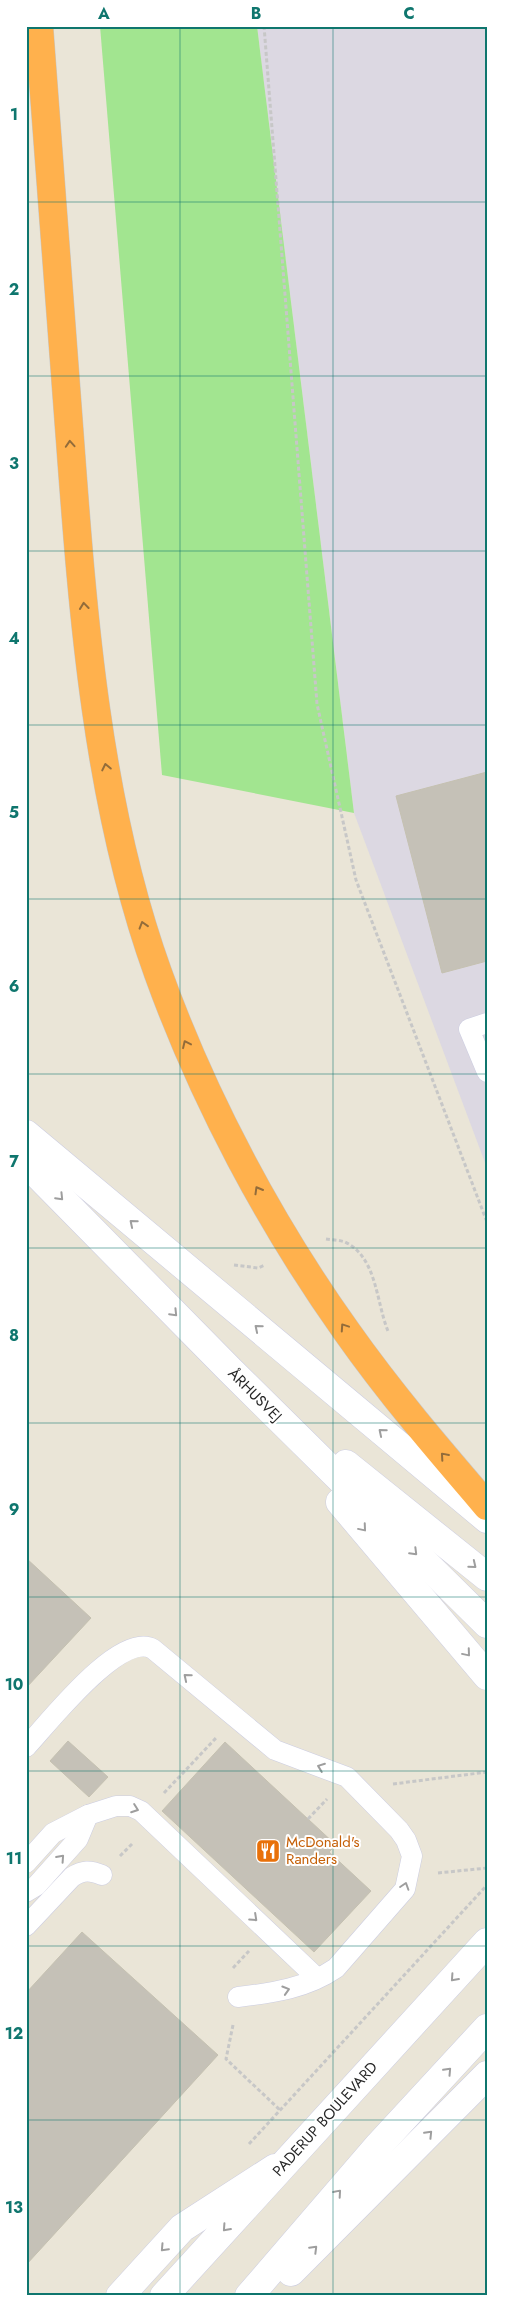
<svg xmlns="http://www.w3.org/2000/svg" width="513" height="2322" font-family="Jost,sans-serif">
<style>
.industrial{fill:#dcd8e2}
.green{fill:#a2e590}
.building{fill:#c5c1b7;stroke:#c5c1b1}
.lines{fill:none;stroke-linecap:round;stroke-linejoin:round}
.lane-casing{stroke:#cccde1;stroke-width:21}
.street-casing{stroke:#cccde1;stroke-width:29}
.secondary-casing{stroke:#cccde1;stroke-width:29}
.highway-casing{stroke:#c7c7c7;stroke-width:29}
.path{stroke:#c7c7c7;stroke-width:3;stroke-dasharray:4 2.5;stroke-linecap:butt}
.lane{stroke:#fff;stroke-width:20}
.street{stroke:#fff;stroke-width:28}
.secondary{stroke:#fff;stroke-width:28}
.highway{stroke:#ffb14d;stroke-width:28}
.oneway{stroke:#936c3a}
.oneway2{stroke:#9e9e9e}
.grid{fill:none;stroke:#0f766e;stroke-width:1;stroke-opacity:0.55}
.labels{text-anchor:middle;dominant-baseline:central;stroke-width:4;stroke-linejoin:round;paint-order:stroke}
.street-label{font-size:15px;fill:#272727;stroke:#fff}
.food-label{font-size:15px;fill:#c56008;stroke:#fff;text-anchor:start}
.neatline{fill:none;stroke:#0f766e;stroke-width:2}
.grid-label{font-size:16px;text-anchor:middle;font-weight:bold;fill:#0f766e}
</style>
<rect width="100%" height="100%" fill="#eae5d7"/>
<!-- industrial -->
<polygon class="industrial" points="257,26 487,26 487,1168 354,813"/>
<!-- green -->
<polygon class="green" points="100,26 257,26 354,813 162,775"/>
<!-- building -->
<g class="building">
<polygon points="487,772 487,961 442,973 396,796"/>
<polygon points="26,1558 91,1618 26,1688"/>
<polygon points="68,1741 108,1777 89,1797 50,1761"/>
<polygon points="225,1742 336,1845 329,1852 371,1891 314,1952 162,1811"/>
<polygon points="82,1932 218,2055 26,2265 26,1993"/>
</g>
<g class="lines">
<defs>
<g id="lane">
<polyline points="487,1023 469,1029 487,1072"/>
<path d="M 26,1747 C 47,1725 120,1630 153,1649 L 275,1750 L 347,1777 L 399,1830 L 406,1840 L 412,1856 L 405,1889 L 336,1968 C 307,1988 273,1993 238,1997"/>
<polyline points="26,1863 53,1833 88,1815 116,1806 130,1806 141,1811 317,1978"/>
<polyline points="26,1892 36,1886 78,1839 88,1815"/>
<path d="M 26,1926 L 72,1877 C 83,1870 90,1870 102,1875"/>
</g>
<polyline id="street" points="120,2296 182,2228 275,2168"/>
<g id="secondary">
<polyline points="26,1134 487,1519"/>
<polyline points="26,1163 230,1370 487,1624"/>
<polyline points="346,1464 487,1577"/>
<polyline points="340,1502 487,1676"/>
<polyline points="291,2272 487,2075"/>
<polyline points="164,2296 487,1942"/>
<polyline points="249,2296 379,2145 487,2028"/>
</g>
<path id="highway" d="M 39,26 C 49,164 59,302 70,440 C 83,617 97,804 158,973 C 203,1098 270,1224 347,1332 C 390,1393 438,1449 487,1506"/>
</defs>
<!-- lane casing -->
<use href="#lane" class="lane-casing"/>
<!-- street casing -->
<use href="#street" class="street-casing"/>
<!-- secondary casing -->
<use href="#secondary" class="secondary-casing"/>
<!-- highway casing -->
<use href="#highway" class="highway-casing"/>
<!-- path -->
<g class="path">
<polyline points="264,26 317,704 356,880 487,1222"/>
<path d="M 326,1239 C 332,1240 339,1240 345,1242 C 377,1257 376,1302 388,1331"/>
<polyline points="234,1265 258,1268 265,1265"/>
<polyline points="393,1784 487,1772"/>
<polyline points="164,1793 216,1738"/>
<polyline points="308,1819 327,1799"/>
<polyline points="120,1856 133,1843"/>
<polyline points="438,1873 487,1868"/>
<polyline points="233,1968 249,1951"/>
<polyline points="233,2025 226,2059 280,2110"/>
<polyline points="249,2144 487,1885"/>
</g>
<!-- lane -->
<use href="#lane" class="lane"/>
<!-- street -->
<use href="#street" class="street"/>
<!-- secondary -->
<use href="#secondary" class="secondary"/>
<!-- highway -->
<use href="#highway" class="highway"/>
</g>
<!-- one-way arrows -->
<defs><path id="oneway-chevron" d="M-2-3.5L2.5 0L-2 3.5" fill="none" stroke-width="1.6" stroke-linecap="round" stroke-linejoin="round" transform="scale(1.25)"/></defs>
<g class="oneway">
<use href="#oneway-chevron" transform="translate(70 444) rotate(-94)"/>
<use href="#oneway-chevron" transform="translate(84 606) rotate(-96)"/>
<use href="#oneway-chevron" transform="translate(106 767) rotate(-102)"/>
<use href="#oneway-chevron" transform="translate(143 925) rotate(-107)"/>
<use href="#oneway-chevron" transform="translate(186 1044) rotate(-115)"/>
<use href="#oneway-chevron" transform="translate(258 1190) rotate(-120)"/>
<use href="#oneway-chevron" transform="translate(344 1327) rotate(-124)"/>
<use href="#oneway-chevron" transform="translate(444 1456) rotate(-131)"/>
</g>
<g class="oneway2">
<use href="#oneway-chevron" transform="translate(60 1197) rotate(46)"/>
<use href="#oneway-chevron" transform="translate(133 1223) rotate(-140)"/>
<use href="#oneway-chevron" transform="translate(174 1313) rotate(46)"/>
<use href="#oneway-chevron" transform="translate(258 1328) rotate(-140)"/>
<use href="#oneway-chevron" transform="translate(382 1432) rotate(-140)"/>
<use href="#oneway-chevron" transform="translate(363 1528) rotate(50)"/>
<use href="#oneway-chevron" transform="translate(414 1552) rotate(45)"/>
<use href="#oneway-chevron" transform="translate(473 1565) rotate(39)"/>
<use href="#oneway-chevron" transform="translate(467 1653) rotate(50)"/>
<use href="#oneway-chevron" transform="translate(187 1677) rotate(-140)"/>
<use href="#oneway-chevron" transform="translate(321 1767) rotate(-159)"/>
<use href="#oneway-chevron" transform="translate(135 1809) rotate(20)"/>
<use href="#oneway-chevron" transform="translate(61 1858) rotate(-48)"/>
<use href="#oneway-chevron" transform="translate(405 1886) rotate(-72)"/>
<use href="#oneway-chevron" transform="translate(254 1918) rotate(43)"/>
<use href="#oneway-chevron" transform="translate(454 1978) rotate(132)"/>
<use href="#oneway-chevron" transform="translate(286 1990) rotate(-17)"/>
<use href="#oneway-chevron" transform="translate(448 2071) rotate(-47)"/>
<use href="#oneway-chevron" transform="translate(429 2134) rotate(-46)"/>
<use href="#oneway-chevron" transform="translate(338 2193) rotate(-49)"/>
<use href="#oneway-chevron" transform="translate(226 2228) rotate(132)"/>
<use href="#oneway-chevron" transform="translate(164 2248) rotate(133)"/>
<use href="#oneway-chevron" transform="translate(314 2249) rotate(-45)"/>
</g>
<!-- grid -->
<path class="grid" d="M 180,26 L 180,2296M 333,26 L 333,2296M 26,202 L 487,202M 26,376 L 487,376M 26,551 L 487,551M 26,725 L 487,725M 26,899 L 487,899M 26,1074 L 487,1074M 26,1248 L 487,1248M 26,1423 L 487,1423M 26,1597 L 487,1597M 26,1771 L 487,1771M 26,1946 L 487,1946M 26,2120 L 487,2120"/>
<!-- icons -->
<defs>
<symbol id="restaurant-square" viewBox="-11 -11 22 22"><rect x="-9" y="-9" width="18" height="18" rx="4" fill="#e8710a" stroke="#fff"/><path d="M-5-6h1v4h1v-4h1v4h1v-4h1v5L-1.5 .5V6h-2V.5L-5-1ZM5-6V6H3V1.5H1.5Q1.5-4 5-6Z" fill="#fff"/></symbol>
</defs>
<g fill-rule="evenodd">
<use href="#restaurant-square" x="254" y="1837" width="28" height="28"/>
</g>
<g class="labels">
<!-- street labels -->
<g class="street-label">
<text transform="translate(255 1395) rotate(45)">ÅRHUSVEJ</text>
<text transform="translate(325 2119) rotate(-48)">PADERUP BOULEVARD</text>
</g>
<!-- food labels -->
<g class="food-label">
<text x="286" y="1842">McDonald's<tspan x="286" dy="17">Randers</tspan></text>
</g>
</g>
<!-- border -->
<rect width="513" height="2322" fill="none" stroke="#ffffff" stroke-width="55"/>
<rect x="28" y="28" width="458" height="2266" class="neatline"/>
<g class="grid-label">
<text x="104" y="19">A</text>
<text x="256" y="19">B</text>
<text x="409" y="19">C</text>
<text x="14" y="120">1</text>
<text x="14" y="295">2</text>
<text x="14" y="469">3</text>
<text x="14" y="644">4</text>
<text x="14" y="818">5</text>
<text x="14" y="992">6</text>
<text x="14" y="1167">7</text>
<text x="14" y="1341">8</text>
<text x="14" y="1515">9</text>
<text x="14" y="1690">10</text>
<text x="14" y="1864">11</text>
<text x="14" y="2039">12</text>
<text x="14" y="2213">13</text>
</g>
</svg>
